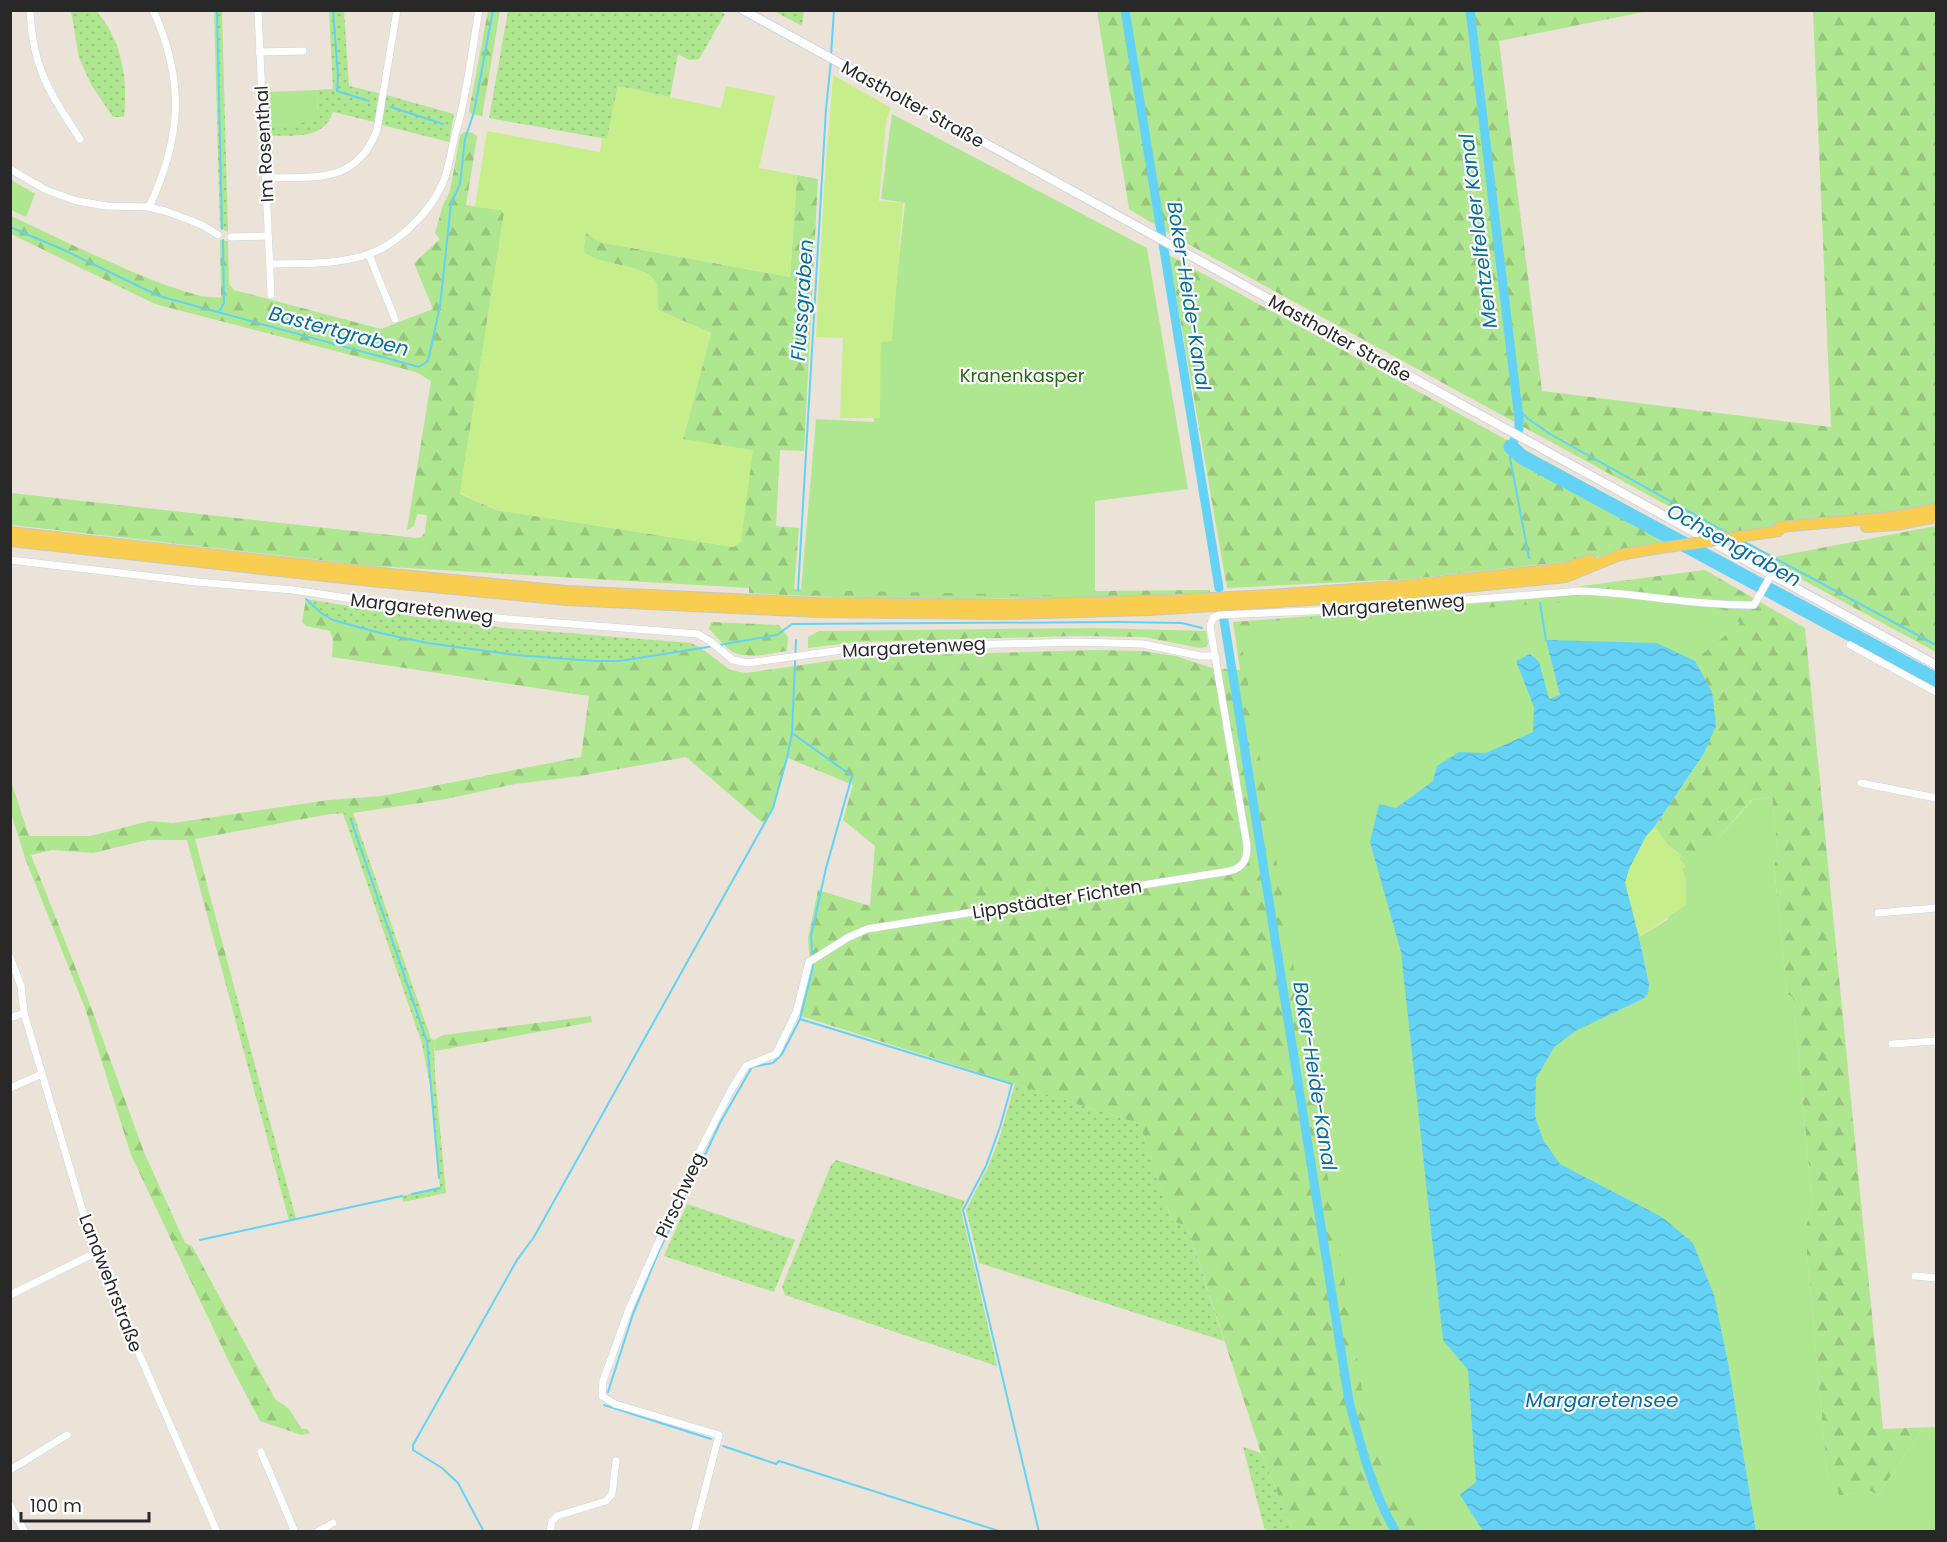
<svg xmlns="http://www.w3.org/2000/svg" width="1947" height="1542" font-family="Poppins,sans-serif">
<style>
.grass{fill:url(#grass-dots)}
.forest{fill:url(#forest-firs)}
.park{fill:#afe690}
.pitch{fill:#c6ee8b}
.water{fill:url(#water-waves)}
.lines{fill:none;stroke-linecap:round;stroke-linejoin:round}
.stream{stroke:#63d2f5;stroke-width:2}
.canal{stroke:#63d2f5;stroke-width:9}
.river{stroke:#63d2f5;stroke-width:15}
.minor-casing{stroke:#cdd2e2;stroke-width:8}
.tertiary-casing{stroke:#cdd2e2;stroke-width:10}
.primary-casing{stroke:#c7c7c7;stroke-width:12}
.minor{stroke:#fff;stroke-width:7}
.tertiary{stroke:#fff;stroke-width:8}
.primary{stroke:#f8cd50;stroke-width:10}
.primary-bridge-casing{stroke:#c7c7c7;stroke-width:12;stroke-linecap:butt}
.primary-bridge{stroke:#f8cd50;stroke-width:10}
.labels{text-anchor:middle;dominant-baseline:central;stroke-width:4.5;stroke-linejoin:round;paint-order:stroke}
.street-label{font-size:18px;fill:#282828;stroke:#fff}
.park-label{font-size:18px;fill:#286715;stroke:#fff}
.water-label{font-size:20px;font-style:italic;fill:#066d9e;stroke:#fff}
</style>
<defs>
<pattern id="grass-dots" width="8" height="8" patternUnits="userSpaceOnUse" patternTransform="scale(1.5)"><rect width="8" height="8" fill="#afe690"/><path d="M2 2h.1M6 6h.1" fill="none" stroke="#97c57c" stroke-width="1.8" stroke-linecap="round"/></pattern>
<pattern id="forest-firs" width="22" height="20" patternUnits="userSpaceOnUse" patternTransform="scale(1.5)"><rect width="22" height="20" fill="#afe690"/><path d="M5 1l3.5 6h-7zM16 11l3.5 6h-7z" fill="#97c57c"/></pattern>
<pattern id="water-waves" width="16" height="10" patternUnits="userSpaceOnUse" patternTransform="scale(1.5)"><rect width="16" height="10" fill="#63d2f5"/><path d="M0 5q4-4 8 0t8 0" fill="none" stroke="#56b4d2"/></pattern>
</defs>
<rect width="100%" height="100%" fill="#ebe3d8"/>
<!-- grass -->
<g class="grass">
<polygon points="718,10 725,14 699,59 689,60 678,54 670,97 618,86 607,139 489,118 508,11"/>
<path d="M 71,11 L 96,11 C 122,39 128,80 124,117 L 113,117 L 92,86 L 79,58 Z"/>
<polygon points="214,11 222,11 228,232 220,228"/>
<path d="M 329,11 L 344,11 L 349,86 L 379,93 L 374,122 L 333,112 C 324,140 294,135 269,136 L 269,125 L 298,124 L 318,108 L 317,90 L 333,89 Z"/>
<polygon points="774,11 804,11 802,26"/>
<polygon points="386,95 454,114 449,142 382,125"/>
<polygon points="306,599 417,617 505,628 691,643 701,648 620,661 594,661 516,655 428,643 380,633 333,620 321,613"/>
<polygon points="343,813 353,813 431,1039 434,1040 435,1076 446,1193 403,1202 402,1196 440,1187 432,1096 422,1044"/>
<polygon points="237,998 296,1219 289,1220 230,1000"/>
<polygon points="1015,1084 1140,1124 1172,1221 1187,1226 1224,1341 979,1263 966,1210 988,1167 999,1139"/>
<polygon points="836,1160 965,1201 961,1210 997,1366 785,1295 782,1287 831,1165"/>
<polygon points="687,1204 795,1240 774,1292 664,1256"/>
<polygon points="1243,1447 1261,1453 1293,1531 1265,1531"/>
</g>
<!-- forest -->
<g class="forest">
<polygon points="488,11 500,11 482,116 471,114 469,111"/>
<polygon points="1097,11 1648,11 1499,41 1542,391 1831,427 1813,11 1936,11 1936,504 1781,532 1727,538 1177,238 1129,209"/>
<path d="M 465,132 L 473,133 L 477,137 L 466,205 L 501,210 L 504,214 L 460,494 L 496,510 L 734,547 L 683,439 L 711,333 L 658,310 C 657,302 658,294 657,286 C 652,262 600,268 583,252 L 586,233 L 600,242 L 790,277 L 797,175 L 818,179 L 804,451 L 780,450 L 776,526 L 799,528 L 794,589 L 1002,592 L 1210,590 L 1210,593 C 1057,599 903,603 749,593 L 749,588 L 372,566 L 11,525 L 11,493 L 417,538 L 421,537 L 425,532 L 427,515 L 417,514 L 414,526 L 407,530 L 431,381 L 416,372 L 155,304 L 11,234 L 11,216 C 47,232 190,305 221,297 L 220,240 L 228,241 L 229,284 L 234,290 L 381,329 L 433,309 L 414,263 L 440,239 L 435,233 L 443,205 L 450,191 L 460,135 Z"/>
<polygon points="1169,255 1695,543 1563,562 1409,579 1227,588"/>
<polygon points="1936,526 1936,652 1764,559"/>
<polygon points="1705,570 1805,628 1883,1429 1936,1427 1936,1431 1921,1431 1878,1495 1868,1490 1839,1496 1827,1474 1806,1245 1806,1226 1812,1204 1794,1002 1792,997 1787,994 1774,865 1778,856 1772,797 1751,800 1716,841 1686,866 1679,859 1681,855 1666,843 1655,826 1703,755 1695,661 1483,1531 1293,1531 1261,1453 1187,1226 1172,1221 1140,1124 798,1015 810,966 808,938 818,890 870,906 875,846 843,820 853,785 788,758 773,808 764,824 686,757 580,776 515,784 446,799 353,813 330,814 195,839 237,998 230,1000 187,840 147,840 93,853 52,850 31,855 91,1007 144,1152 185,1243 192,1246 275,1399 289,1409 302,1429 307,1429 310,1433 302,1435 260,1421 230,1364 131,1155 85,1008 25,858 11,813 10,778 29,836 91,836 149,821 173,823 329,800 382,796 581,757 589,696 332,657 333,640 330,631 306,626 302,622 306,599 321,613 333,620 380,633 428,643 516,655 594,661 620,661 701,648 730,670 746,673 856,657 1097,650 1143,651 1176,656 1212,668 1240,670 1233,622 1544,598 1582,586"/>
<path d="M 711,622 L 779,625 L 788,637 L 787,651 C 770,653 746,661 730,650 C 722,644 716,635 709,629 Z"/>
<polygon points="1097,628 1206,631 1208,644 1206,647 1200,648 1144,637 1077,636 857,642 808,648 808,637 819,631"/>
<polygon points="591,1016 592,1022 435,1051 434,1040 443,1035"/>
</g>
<!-- park -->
<g class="park">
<path d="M 317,90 C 317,96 319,104 317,110 C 311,128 284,124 269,125 L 267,92 Z"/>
<polygon points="892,114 1147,248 1188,489 1095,501 1095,596 801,590 816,419 874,422 881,303 894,306 905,203 881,199"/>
<polygon points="10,179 35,194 26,217 11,210"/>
<polygon points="1602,600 1667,601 1721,609 1734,616 1740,624 1651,695 1524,736 1538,1531 1421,1531 1398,1498 1383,1469 1368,1426 1242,647 1264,621 1334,618"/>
<polygon points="1772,797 1778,856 1774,865 1787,994 1792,997 1794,1002 1812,1204 1806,1226 1806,1245 1827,1474 1829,1478 1836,1480 1839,1496 1868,1490 1878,1495 1921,1431 1936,1431 1936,1531 1756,1531 1728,1362 1714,1295 1662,1217 1560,1164 1543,1140 1535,1116 1536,1078 1555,1046 1577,1030 1643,999 1649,984 1639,937 1667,920 1686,881 1682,869 1716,841 1752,800"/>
</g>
<!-- pitch -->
<g class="pitch">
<polygon points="833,75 891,108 886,122 879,201 903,203 892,341 881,342 880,418 840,418 843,338 816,337 824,189"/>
<path d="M 618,86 L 721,108 L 726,86 L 775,96 L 759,168 L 797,175 L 790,277 L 600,242 L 586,233 L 583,251 C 600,268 652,262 657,286 C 658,294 657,302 658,310 L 711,333 L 683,439 L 753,450 L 741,542 L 734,547 L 496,510 L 460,493 L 503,219 L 504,214 L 501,210 L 475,207 L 487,131 L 600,152 L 602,138 L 607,139 Z"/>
<path d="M 1655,826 L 1666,843 L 1681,855 L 1679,859 L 1686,866 L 1682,869 L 1686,881 L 1686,905 L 1639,937 C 1636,926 1624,893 1625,883 C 1625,867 1644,838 1655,826 Z"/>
</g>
<!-- water -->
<polygon class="water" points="1546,640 1657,643 1695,661 1712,692 1716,726 1703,755 1655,826 1646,836 1629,869 1625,883 1639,937 1649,984 1648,994 1643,999 1577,1030 1555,1046 1536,1078 1535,1116 1543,1140 1560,1164 1662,1217 1693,1243 1714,1295 1728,1362 1756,1531 1483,1531 1460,1495 1476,1482 1468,1370 1443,1340 1401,952 1370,842 1379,804 1396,808 1433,781 1437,766 1459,752 1486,753 1533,732 1534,707 1516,661 1530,654 1539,662 1549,699 1560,695"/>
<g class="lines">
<!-- stream -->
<g class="stream">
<polyline points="217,10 222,229"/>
<polyline points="333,10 338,76 337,91 369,101"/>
<polyline points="831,55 834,10"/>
<polyline points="391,107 443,124"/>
<polyline points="10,227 64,250 159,296 419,367 428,361 440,306 451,204 460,184 465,139 474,112 493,10"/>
<polyline points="217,312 221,309 224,303 223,240"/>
<polyline points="1516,405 1527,418 1550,434 1731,535"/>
<polyline points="1511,447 1510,458 1529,558"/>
<polyline points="1741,540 1936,645"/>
<polyline points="798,591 826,109 831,61"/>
<polyline points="306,599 321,613 333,620 380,633 428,643 516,655 594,661 620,661 714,646"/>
<polyline points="1540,603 1546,640"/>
<polyline points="719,645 777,635 792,624 1119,622 1182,623 1202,628"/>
<polyline points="351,820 427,1042 439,1178"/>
<polyline points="800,1019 1012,1084 1000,1127 986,1166 963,1210 1039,1532"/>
<polyline points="412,1194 440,1188"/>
<polyline points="200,1240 402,1196"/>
<polyline points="608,1392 633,1314 659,1251 721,1121 752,1067 773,1063 782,1054 800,1019 813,967 811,936 826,868 852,776 792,733"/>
<polyline points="604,1405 711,1439"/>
<polyline points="723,1446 776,1464 779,1461 1002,1532"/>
<polyline points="484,1532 458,1483 442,1468 413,1450 413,1445 517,1260 534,1237 773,808 787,758 792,733 796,640"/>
</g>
<!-- canal -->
<g class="canal">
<polyline points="1125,10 1219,588"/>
<polyline points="1470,10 1519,419 1519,429 1511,447"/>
<path d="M 1224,620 L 1349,1401 C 1361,1446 1372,1492 1396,1532"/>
</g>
<!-- river -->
<polyline class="river" points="1511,447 1522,457 1936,680"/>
<defs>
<g id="minor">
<path d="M 30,10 C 32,68 50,93 80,139"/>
<polyline points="258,10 271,295"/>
<polyline points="259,52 303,51"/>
<polyline points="10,169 46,190 77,201 107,206 149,207 165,211 202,225 218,235"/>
<path d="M 266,178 C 314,177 357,184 377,130 L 397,10"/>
<path d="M 149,207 C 182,137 185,80 153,10"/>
<polyline points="231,237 268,236"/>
<polyline points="369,255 395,319"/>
<path d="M 270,264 C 302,263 335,265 366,255 C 396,246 429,213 442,185 C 450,167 451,147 457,128 C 468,90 472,49 479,10"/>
<polyline points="10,560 197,582 293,590 420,609 507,619 698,634 711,642 733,660 748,663 857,648 1077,642 1143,644 1200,656 1215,656"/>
<polyline points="1850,645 1936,692"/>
<polyline points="1861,783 1936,798"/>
<polyline points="1878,913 1936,908"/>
<polyline points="10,957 21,986 24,1013 95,1253 217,1532"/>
<polyline points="10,1018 24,1013"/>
<polyline points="1892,1044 1936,1041"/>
<polyline points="10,1088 42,1074"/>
<polyline points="1915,1276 1936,1278"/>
<polyline points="10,1295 95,1253"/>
<polyline points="261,1452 295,1532"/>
<polyline points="10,1470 67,1435"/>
<polyline points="10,1505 25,1532"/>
<polyline points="317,1532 333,1523"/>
<polyline points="550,1532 552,1521 557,1516 606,1501 612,1494 616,1461"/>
<path d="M 694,1532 L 719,1435 L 615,1404 L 602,1396 L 603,1381 L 629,1309 L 693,1164 L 731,1090 L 746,1066 L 776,1054 L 796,1013 L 809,962 L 847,938 L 867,929 L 1230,871 C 1244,867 1247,859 1247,846 L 1210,626 L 1213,618 L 1219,615 L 1337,610 L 1581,591 C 1639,593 1696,606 1754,605 L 1771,575"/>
</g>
<polyline id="tertiary" points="743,10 1936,665"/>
<g id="primary">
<polyline points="1779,527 1892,517 1936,509"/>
<polyline points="1866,527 1896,525 1936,517"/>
<polyline points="10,532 371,572 567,591 817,603 1003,605 1175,600 1269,595 1410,585 1565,568 1591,560"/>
<polyline points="10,541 370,581 567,600 817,612 1003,614 1151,610 1386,595 1566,577 1620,555 1654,549"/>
</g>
</defs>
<!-- minor casing -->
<use href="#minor" class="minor-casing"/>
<!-- tertiary casing -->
<use href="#tertiary" class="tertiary-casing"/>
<!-- primary casing -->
<use href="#primary" class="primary-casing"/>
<!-- minor -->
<use href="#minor" class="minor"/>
<!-- tertiary -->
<use href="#tertiary" class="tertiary"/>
<!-- primary -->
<use href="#primary" class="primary"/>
<defs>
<polyline id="primary-bridge" points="1654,549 1780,531"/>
</defs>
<!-- primary-bridge casing -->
<use href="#primary-bridge" class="primary-bridge-casing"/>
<!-- primary-bridge -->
<use href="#primary-bridge" class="primary-bridge"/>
</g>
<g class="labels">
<!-- street labels -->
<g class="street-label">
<text transform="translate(913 104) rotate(29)">Mastholter Straße</text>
<text transform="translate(264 144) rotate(-93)">Im Rosenthal</text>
<text transform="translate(1340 338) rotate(29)">Mastholter Straße</text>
<text transform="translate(1393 605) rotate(-4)">Margaretenweg</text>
<text transform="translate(422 608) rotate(7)">Margaretenweg</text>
<text transform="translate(914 647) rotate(-3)">Margaretenweg</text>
<text transform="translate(1057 899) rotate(-9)">Lippstädter Fichten</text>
<text transform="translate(680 1195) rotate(-65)">Pirschweg</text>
<text transform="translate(111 1283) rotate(69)">Landwehrstraße</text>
</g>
<!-- park labels -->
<g class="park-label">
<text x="1022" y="375">Kranenkasper</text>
</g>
<!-- water labels -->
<g class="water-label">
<text transform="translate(1478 231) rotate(-97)">Mentzelfelder Kanal</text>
<text transform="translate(1189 296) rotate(81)">Boker-Heide-Kanal</text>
<text transform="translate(802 300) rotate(-86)">Flussgraben</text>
<text transform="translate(339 331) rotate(15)">Bastertgraben</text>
<text transform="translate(1734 545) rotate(29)">Ochsengraben</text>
<text transform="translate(1315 1076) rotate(81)">Boker-Heide-Kanal</text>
<text x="1602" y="1400">Margaretensee</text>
</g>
</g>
<!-- border -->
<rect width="1947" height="1542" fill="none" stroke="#282828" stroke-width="24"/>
<!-- scale -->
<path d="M21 1512v9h128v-9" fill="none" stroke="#282828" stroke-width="3"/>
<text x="30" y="1512" font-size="18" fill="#282828" stroke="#ffffff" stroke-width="4.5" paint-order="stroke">100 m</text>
</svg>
